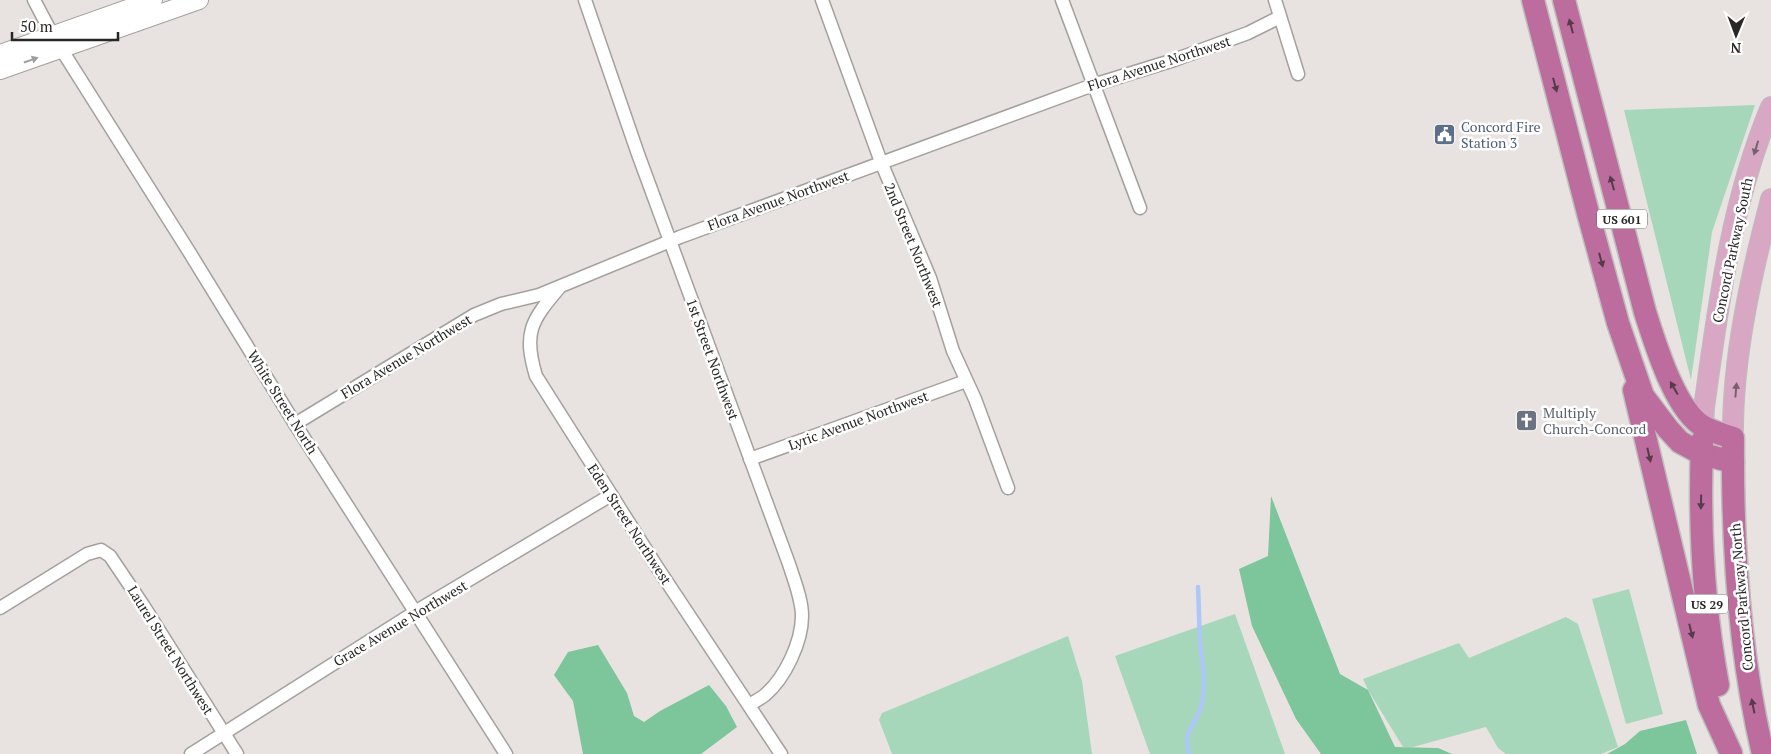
<svg xmlns="http://www.w3.org/2000/svg" width="1771" height="754" font-family="'PT Serif',serif">
<style>
.green{fill:#a7d7ba}
.forest{fill:#7dc59b}
.lines{fill:none;stroke-linecap:round;stroke-linejoin:round}
.stream{stroke:#aec7f9;stroke-width:4.5}
.street-casing{stroke:#a4a09d;stroke-width:15}
.secondary-casing{stroke:#a4a09d;stroke-width:20}
.primary-casing{stroke:#bfbebe;stroke-width:22}
.highway-casing{stroke:#bfbebe;stroke-width:25}
.street{stroke:#fff;stroke-width:12}
.secondary{stroke:#fff;stroke-width:18}
.primary{stroke:#d7a7c4;stroke-width:20}
.highway{stroke:#bc6c9d;stroke-width:22}
.oneway{fill:#553c4a}
.oneway2{fill:#9f9e9d}
.oneway3{fill:#77616d}
.labels{text-anchor:middle;dominant-baseline:central;stroke-width:5;stroke-linejoin:round;paint-order:stroke}
.shield{fill:#fff;stroke:#696867;stroke-width:1}
.shield-label{font-size:12px;font-weight:bold;fill:#292726}
.street-label{font-size:14px;fill:#292726;stroke:#fff}
.service-label{font-size:14px;fill:#4e5e75;stroke:#fff;text-anchor:start}
.worship-label{font-size:14px;fill:#5b616d;stroke:#fff;text-anchor:start}
</style>
<rect width="100%" height="100%" fill="#e8e3e0"/>
<!-- green -->
<g class="green">
<polygon points="1755,105 1712,232 1691,380 1624,110"/>
<polygon points="1629,589 1663,714 1626,724 1592,599"/>
<polygon points="1235,614 1285,754 1150,754 1115,656"/>
<polygon points="1566,617 1578,624 1618,747 1601,754 1506,754 1498,748 1486,727 1413,747 1403,747 1368,690 1363,679 1459,643 1469,658"/>
<polygon points="1068,636 1082,681 1092,754 892,754 879,720 882,713"/>
</g>
<!-- forest -->
<g class="forest">
<polygon points="1271,496 1340,674 1368,690 1395,747 1438,748 1452,754 1321,754 1296,719 1252,626 1239,569 1268,556"/>
<polygon points="598,645 627,693 634,716 644,722 660,711 709,685 726,706 737,727 701,754 583,754 573,701 554,675 568,652"/>
<polygon points="1686,720 1697,754 1607,754 1625,744 1640,731"/>
</g>
<g class="lines">
<!-- stream -->
<path class="stream" d="M 1189,754 C 1183,729 1194,728 1201,707 C 1207,684 1202,664 1200,641 C 1199,623 1199,605 1198,587"/>
<defs>
<g id="street">
<polyline points="34,0 53,36 188,250 295,424 506,754"/>
<path d="M 585,0 L 638,154 L 789,564 C 794,580 802,599 802,616 C 802,642 785,678 765,695 C 760,699 754,702 749,705"/>
<polyline points="822,0 881,162 930,278 953,351 975,399 1008,488"/>
<polyline points="1062,0 1140,208"/>
<polyline points="1275,0 1298,74"/>
<path d="M 559,288 C 531,321 523,333 536,376 L 657,567 L 781,754"/>
<polyline points="295,424 474,315 501,304 539,295 680,237 1093,85 1174,60 1248,33 1280,17"/>
<polyline points="750,459 966,381"/>
<polyline points="0,608 87,554 101,550 110,556 143,605 237,754"/>
<polyline points="191,754 415,612 611,495"/>
</g>
<g id="secondary">
<polyline points="0,54 153,0"/>
<polyline points="0,70 199,0"/>
</g>
<g id="primary">
<path d="M 1703,427 L 1704,408 C 1718,307 1731,202 1771,107"/>
<path d="M 1733,438 C 1732,359 1751,275 1771,199"/>
</g>
<g id="highway">
<polyline points="1533,0 1588,213 1618,323 1643,396 1668,429 1680,442 1702,454 1733,462"/>
<path d="M 1564,0 L 1645,312 C 1655,343 1675,411 1704,427 C 1713,432 1724,435 1733,438 C 1732,542 1739,653 1763,754"/>
<polyline points="1634,390 1709,705 1731,753"/>
<path d="M 1702,441 C 1699,522 1703,605 1718,685"/>
</g>
</defs>
<!-- street casing -->
<use href="#street" class="street-casing"/>
<!-- secondary casing -->
<use href="#secondary" class="secondary-casing"/>
<!-- primary casing -->
<use href="#primary" class="primary-casing"/>
<!-- highway casing -->
<use href="#highway" class="highway-casing"/>
<!-- street -->
<use href="#street" class="street"/>
<!-- secondary -->
<use href="#secondary" class="secondary"/>
<!-- primary -->
<use href="#primary" class="primary"/>
<!-- highway -->
<use href="#highway" class="highway"/>
</g>
<!-- one-way arrows -->
<defs><path id="oneway-solid" d="M-6-.8H1V-3.2L6.5 0L1 3.2V.8H-6Z" transform="scale(1.25)"/></defs>
<g class="oneway">
<use href="#oneway-solid" transform="translate(1571 26) rotate(-105)"/>
<use href="#oneway-solid" transform="translate(1555 85) rotate(75)"/>
<use href="#oneway-solid" transform="translate(1612 183) rotate(-106)"/>
<use href="#oneway-solid" transform="translate(1601 260) rotate(75)"/>
<use href="#oneway-solid" transform="translate(1674 388) rotate(-120)"/>
<use href="#oneway-solid" transform="translate(1649 455) rotate(77)"/>
<use href="#oneway-solid" transform="translate(1701 502) rotate(91)"/>
<use href="#oneway-solid" transform="translate(1691 631) rotate(76)"/>
<use href="#oneway-solid" transform="translate(1753 706) rotate(-101)"/>
</g>
<use class="oneway2" href="#oneway-solid" transform="translate(31 60) rotate(-19)"/>
<g class="oneway3">
<use href="#oneway-solid" transform="translate(1756 148) rotate(107)"/>
<use href="#oneway-solid" transform="translate(1736 390) rotate(-85)"/>
</g>
<!-- icons -->
<defs>
<symbol id="civic-square" viewBox="-11 -11 22 22"><rect x="-9" y="-9" width="18" height="18" rx="4" fill="#5c6f8a" stroke="#fff"/><path d="M-.6-6.5H3V-4.5H.6V-3L4-1V1h2V6H-6V1h2V-1L-.6-3ZM-1.2 2.5V6h2.4V2.5Z" fill="#fff"/></symbol>
<symbol id="church-square" viewBox="-11 -11 22 22"><rect x="-9" y="-9" width="18" height="18" rx="4" fill="#6b7280" stroke="#fff"/><path d="M-1.2-6h2.4v3.5h3.3v2.4h-3.3V6h-2.4V-.1h-3.3v-2.4h3.3Z" fill="#fff"/></symbol>
</defs>
<g fill-rule="evenodd">
<use href="#civic-square" x="1432" y="122" width="25" height="25"/>
<use href="#church-square" x="1514" y="408" width="25" height="25"/>
</g>
<g class="labels">
<!-- shield labels -->
<g class="shield">
<rect x="1597" y="209.5" width="50" height="19" rx="4"/>
<rect x="1686" y="594.5" width="42" height="19" rx="4"/>
</g>
<g class="shield-label">
<text x="1622" y="219">US 601</text>
<text x="1707" y="604">US 29</text>
</g>
<!-- street labels -->
<g class="street-label">
<text transform="translate(1159 63) rotate(-18)">Flora Avenue Northwest</text>
<text transform="translate(778 200) rotate(-20)">Flora Avenue Northwest</text>
<text transform="translate(914 245) rotate(68)">2nd Street Northwest</text>
<text transform="translate(1732 250) rotate(-78)">Concord Parkway South</text>
<text transform="translate(406 356) rotate(-31)">Flora Avenue Northwest</text>
<text transform="translate(713 359) rotate(70)">1st Street Northwest</text>
<text transform="translate(283 402) rotate(58)">White Street North</text>
<text transform="translate(858 420) rotate(-20)">Lyric Avenue Northwest</text>
<text transform="translate(630 524) rotate(57)">Eden Street Northwest</text>
<text transform="translate(1741 597) rotate(-95)">Concord Parkway North</text>
<text transform="translate(400 623) rotate(-31)">Grace Avenue Northwest</text>
<text transform="translate(171 650) rotate(58)">Laurel Street Northwest</text>
</g>
<!-- service labels -->
<g class="service-label">
<text x="1461" y="126">Concord Fire<tspan x="1461" dy="16">Station 3</tspan></text>
</g>
<!-- worship labels -->
<g class="worship-label">
<text x="1543" y="412">Multiply<tspan x="1543" dy="16">Church-Concord</tspan></text>
</g>
</g>
<!-- north arrow -->
<g transform="translate(1736 35) rotate(181)" stroke="#ffffff" stroke-width="4" paint-order="stroke">
<path d="M0-4L9 19L0 12L-9 19Z" fill="#292726"/>
<text y="-8" font-size="14" font-weight="bold" text-anchor="middle" fill="#292726">N</text>
</g>
<!-- scale -->
<path d="M12 32v8h106v-8" fill="none" stroke="#292726" stroke-width="2.5"/>
<text x="20" y="32" font-size="15" fill="#292726" stroke="#ffffff" stroke-width="4" paint-order="stroke">50 m</text>
</svg>
